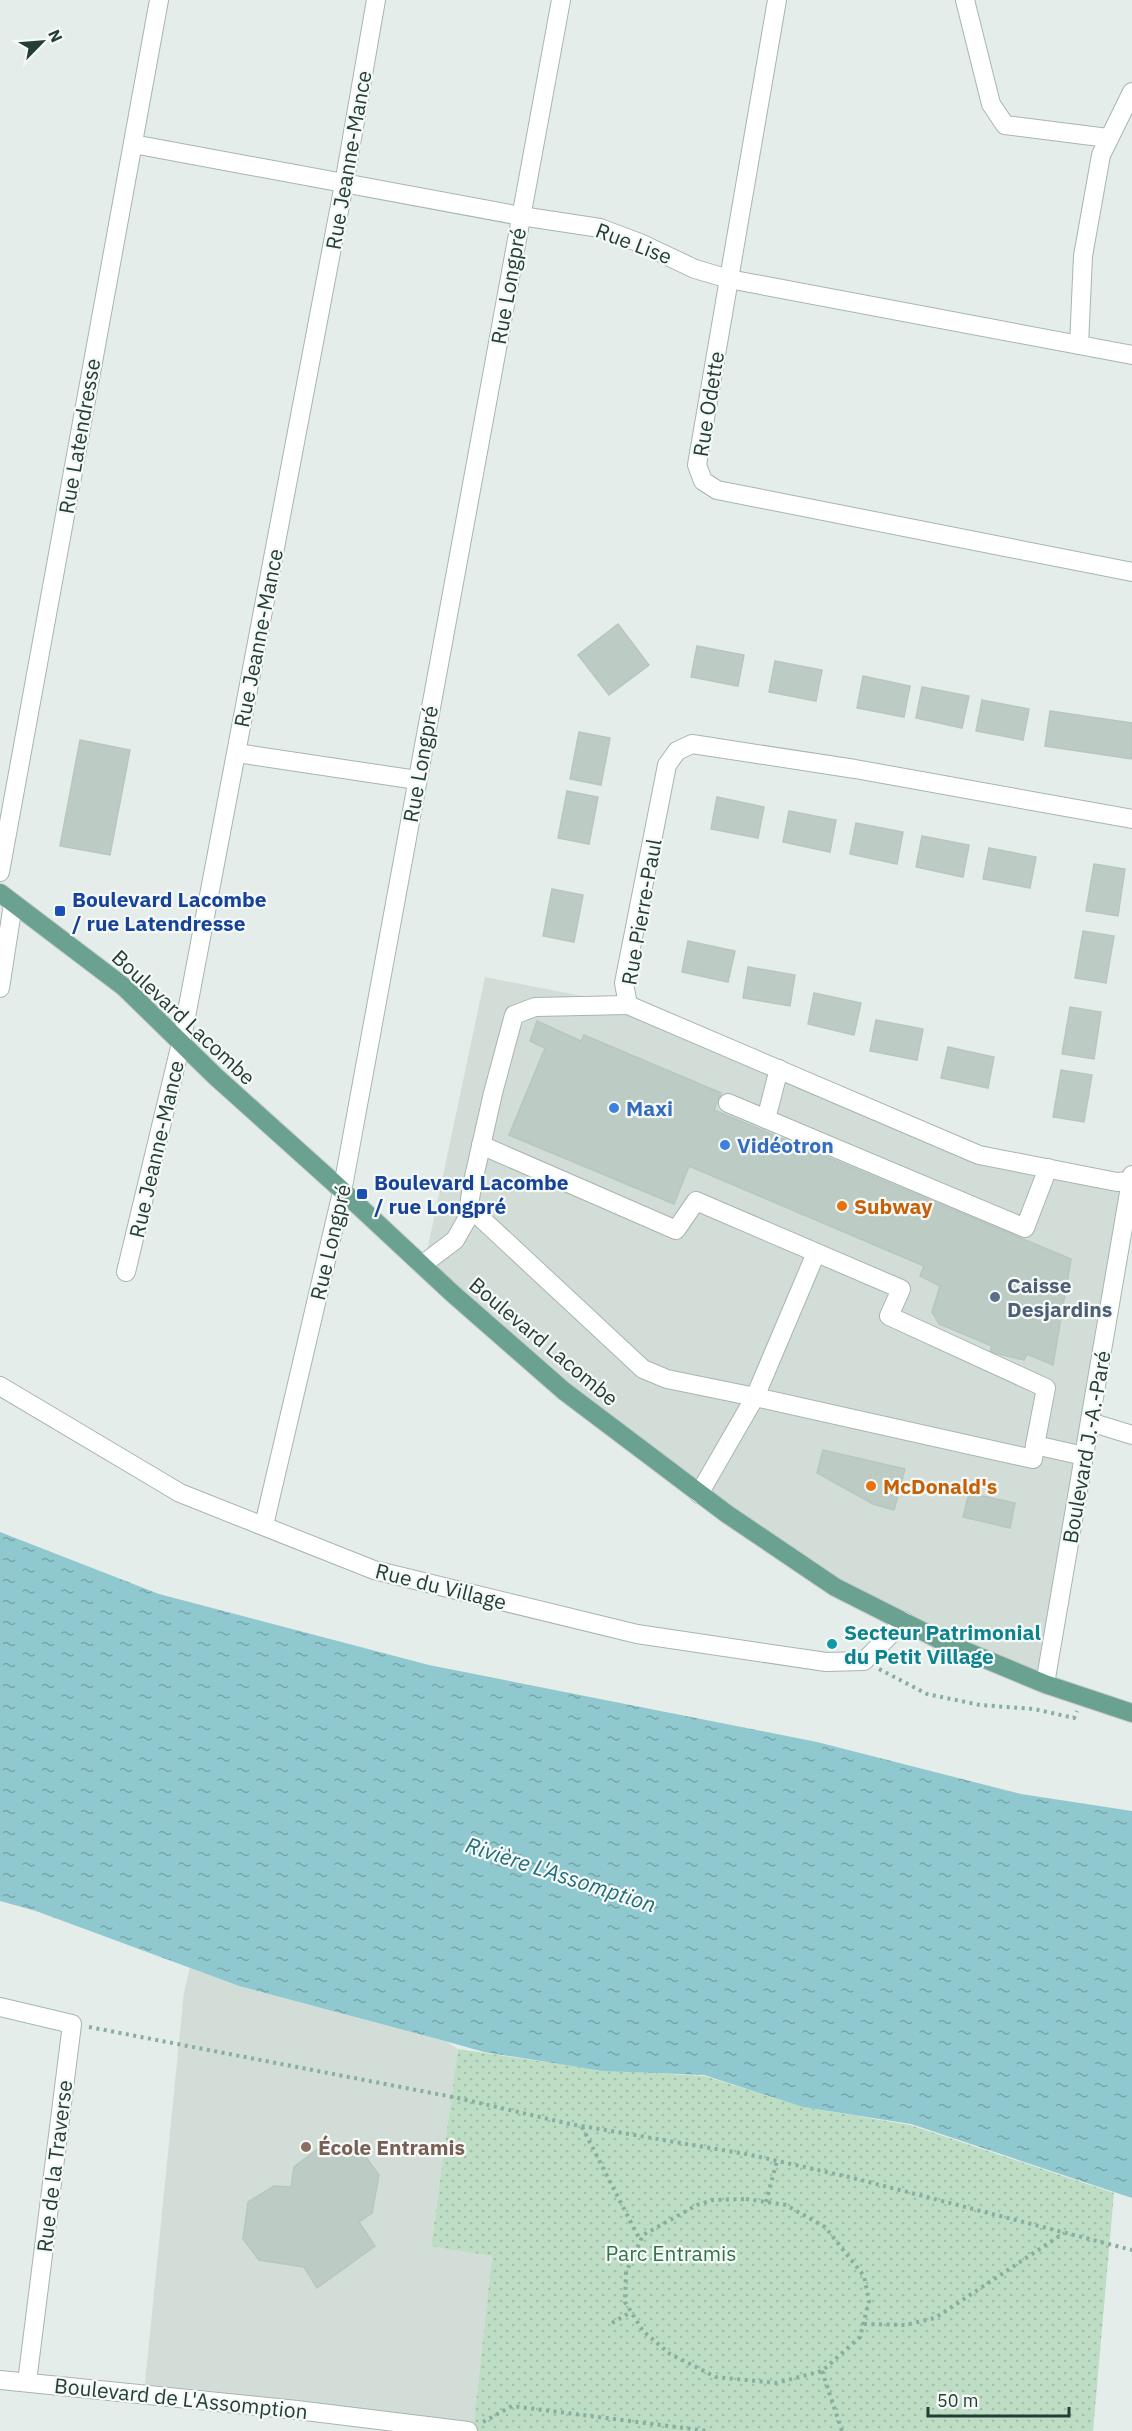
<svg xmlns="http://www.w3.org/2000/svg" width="1132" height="2431" font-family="'IBM Plex Sans',sans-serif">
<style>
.built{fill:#d2ddd8}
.grass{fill:url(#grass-dots)}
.water{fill:url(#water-ripples)}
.building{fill:#bccbc4;stroke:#b7c7bf;stroke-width:1.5}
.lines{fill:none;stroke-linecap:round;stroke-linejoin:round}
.minor-casing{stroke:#a7b5b0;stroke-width:20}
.major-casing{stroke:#c2c9c7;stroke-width:20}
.path{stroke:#86afa0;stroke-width:4;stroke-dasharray:3 4.5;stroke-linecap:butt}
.minor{stroke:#fff;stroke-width:18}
.major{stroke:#6ba190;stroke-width:18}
.transit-dot{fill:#1a4fb4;stroke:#f5f9f7;stroke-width:2}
.shop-dot{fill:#3f7fe0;stroke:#f5f9f7;stroke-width:2}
.food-dot{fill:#e8710a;stroke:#f5f9f7;stroke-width:2}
.service-dot{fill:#5c6f8a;stroke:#f5f9f7;stroke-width:2}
.culture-dot{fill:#0f9aa8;stroke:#f5f9f7;stroke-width:2}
.education-dot{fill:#8d6e63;stroke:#f5f9f7;stroke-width:2}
.labels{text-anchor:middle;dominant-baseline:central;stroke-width:4.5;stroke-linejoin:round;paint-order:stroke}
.street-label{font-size:21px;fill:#243e36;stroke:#f5f9f7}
.transit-label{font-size:21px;font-weight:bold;fill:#164399;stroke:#f5f9f7;text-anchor:start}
.shop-label{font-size:21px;font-weight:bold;fill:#366cbe;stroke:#f5f9f7;text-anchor:start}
.food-label{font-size:21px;font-weight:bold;fill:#c56008;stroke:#f5f9f7;text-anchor:start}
.service-label{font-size:21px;font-weight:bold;fill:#4e5e75;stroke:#f5f9f7;text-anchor:start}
.culture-label{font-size:21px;font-weight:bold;fill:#0d838f;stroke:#f5f9f7;text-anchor:start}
.education-label{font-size:21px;font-weight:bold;fill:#785e54;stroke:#f5f9f7;text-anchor:start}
.park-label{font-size:21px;fill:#307446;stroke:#f5f9f7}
.water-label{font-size:22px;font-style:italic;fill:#206e78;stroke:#f5f9f7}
</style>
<defs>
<pattern id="grass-dots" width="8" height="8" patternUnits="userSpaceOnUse" patternTransform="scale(1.5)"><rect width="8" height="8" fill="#beddc5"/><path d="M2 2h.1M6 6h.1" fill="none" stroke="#a3bfaa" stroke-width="1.8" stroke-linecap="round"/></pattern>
<pattern id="water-ripples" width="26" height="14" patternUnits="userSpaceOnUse" patternTransform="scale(1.5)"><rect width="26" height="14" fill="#8fc9cf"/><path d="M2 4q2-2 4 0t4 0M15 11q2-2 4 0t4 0" fill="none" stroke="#75a5a9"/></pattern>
</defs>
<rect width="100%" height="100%" fill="#e4ede9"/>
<!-- built -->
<g class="built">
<polygon points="485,977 628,1005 979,1155 1130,1181 1045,1684 944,1642 727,1514 422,1265 427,1251"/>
<polygon points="190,1968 239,1986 445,2041 458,2049 431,2245 492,2256 473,2431 144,2393 184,1992"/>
</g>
<!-- grass -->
<polygon class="grass" points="458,2049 600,2070 704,2076 804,2107 910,2125 1114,2193 1093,2431 473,2431 492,2256 431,2246"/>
<!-- water -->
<polygon class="water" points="0,1532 159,1594 429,1665 817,1742 1021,1794 1132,1811 1132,2198 911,2124 803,2107 704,2075 603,2071 484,2052 445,2041 239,1986 36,1911 0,1901"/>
<!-- building -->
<g class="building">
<polygon points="618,624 649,665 609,695 578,655"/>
<polygon points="697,646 744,655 738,686 691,677"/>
<polygon points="775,661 822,670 816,701 769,692"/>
<polygon points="863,676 910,686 904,717 857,708"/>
<polygon points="922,687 969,696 962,728 916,718"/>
<polygon points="982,700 1029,709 1023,740 976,731"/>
<polygon points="1050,711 1132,723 1132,759 1045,746"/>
<polygon points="579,732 610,738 601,785 570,779"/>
<polygon points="80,740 130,750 110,855 60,846"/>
<polygon points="567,791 598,797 589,844 558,838"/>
<polygon points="717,797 764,807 758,838 711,829"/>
<polygon points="789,811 836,820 830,852 783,842"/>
<polygon points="856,823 903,832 897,864 850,854"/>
<polygon points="922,836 969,845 963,877 916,867"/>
<polygon points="989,848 1036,857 1030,888 983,879"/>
<polygon points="1094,864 1125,869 1118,916 1086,911"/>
<polygon points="552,889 583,895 574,942 543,936"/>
<polygon points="1083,931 1114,936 1106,983 1075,978"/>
<polygon points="688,941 735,951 728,982 682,972"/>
<polygon points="748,967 795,975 790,1006 743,998"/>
<polygon points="814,993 861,1003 854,1035 808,1024"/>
<polygon points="1070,1007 1101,1012 1094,1059 1062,1054"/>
<polygon points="876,1020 923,1029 917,1060 870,1051"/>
<polygon points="537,1021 581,1041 584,1035 721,1093 714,1110 1071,1259 1053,1365 1027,1354 1024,1360 990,1352 992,1346 939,1324 932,1312 940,1286 920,1276 924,1266 689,1166 674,1204 509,1135 545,1048 530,1041"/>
<polygon points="948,1047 994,1057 988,1088 941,1078"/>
<polygon points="1061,1070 1092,1075 1084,1122 1053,1117"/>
<polygon points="823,1450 905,1469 894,1510 873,1504 817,1473"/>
<polygon points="969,1493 1015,1503 1010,1528 963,1517"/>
<polygon points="323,2145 360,2149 379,2175 372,2213 359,2222 375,2246 317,2288 304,2267 259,2260 243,2239 248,2202 274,2186 291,2187 294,2167"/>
</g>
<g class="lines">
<defs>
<g id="minor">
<polyline points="777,0 697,465 703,481 717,490 1132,572"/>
<polyline points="965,0 991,104 1005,125 1108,138"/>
<polyline points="133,144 521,216 600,228 640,243 695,269 729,279 1132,355"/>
<polyline points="1079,345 1083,256 1101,155 1132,92"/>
<polyline points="237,753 417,780"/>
<polyline points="0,872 159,0"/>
<polyline points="0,988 13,904"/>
<polyline points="779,1069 766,1119 1025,1228 1048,1168"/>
<polyline points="728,1103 766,1119"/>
<polyline points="481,1145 676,1230 696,1201 901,1289 889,1316 1046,1388 1035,1445"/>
<polyline points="1130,1181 1117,1182 979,1155 628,1005 624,983 667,765 677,751 692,744 855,769 1132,819"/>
<polyline points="469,1207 643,1369 667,1379 755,1397 816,1253"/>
<polyline points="422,1265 455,1240 467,1219 472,1186 493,1093 514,1015 535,1007 628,1005"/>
<polyline points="126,1272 181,1043 344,184 376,0"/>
<polyline points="0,1386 180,1493 374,1570 637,1634 826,1662 864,1661 904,1621"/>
<polyline points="1090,1422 1132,1435"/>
<polyline points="699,1494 755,1397 1033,1459 1035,1445 1084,1456"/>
<polyline points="264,1525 342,1192 561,0"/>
<polyline points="1045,1684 1132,1175"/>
<polyline points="0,2007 72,2024 27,2382"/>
<polyline points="0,2380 297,2410 468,2431"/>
</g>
<polyline id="major" points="0,893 124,987 215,1076 334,1183 452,1293 564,1391 727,1514 835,1587 944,1642 1045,1684 1132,1713"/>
</defs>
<!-- minor casing -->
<use href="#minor" class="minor-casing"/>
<!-- major casing -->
<use href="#major" class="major-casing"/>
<!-- path -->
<g class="path">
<polyline points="879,1669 927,1694 980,1705 1034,1709 1074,1718 1077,1711"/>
<polyline points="89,2027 458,2098 570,2124 751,2155 849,2177 1132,2250"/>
<polyline points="582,2127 640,2240"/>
<polygon points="746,2199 786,2205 825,2227 864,2276 869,2301 860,2337 822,2371 776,2383 716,2377 670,2354 643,2331 625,2302 626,2272 643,2235 697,2205 713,2200"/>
<polyline points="766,2202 777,2161"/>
<polyline points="612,2323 631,2312"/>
<polyline points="864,2324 905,2325 935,2318 1064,2233"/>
<polyline points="822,2371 842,2431"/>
<polyline points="483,2422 512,2406 708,2431"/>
</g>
<!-- minor -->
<use href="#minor" class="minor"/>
<!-- major -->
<use href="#major" class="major"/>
</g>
<!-- markers -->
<g class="transit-dot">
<rect x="54" y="905" width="12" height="12" rx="3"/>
<rect x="356" y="1188" width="12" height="12" rx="3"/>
</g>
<g class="shop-dot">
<circle cx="614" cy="1108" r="6"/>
<circle cx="725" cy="1145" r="6"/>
</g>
<g class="food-dot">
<circle cx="842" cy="1206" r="6"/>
<circle cx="871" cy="1486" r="6"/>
</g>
<circle class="service-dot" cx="995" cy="1297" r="6"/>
<circle class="culture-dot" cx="832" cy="1644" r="6"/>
<circle class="education-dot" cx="306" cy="2147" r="6"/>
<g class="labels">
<!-- street labels -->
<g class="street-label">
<text transform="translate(348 160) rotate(-80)">Rue Jeanne-Mance</text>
<text transform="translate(634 243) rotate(21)">Rue Lise</text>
<text transform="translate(508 286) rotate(-80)">Rue Longpré</text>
<text transform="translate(708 404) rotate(-81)">Rue Odette</text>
<text transform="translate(79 436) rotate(-80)">Rue Latendresse</text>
<text transform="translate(258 638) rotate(-79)">Rue Jeanne-Mance</text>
<text transform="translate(420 764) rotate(-80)">Rue Longpré</text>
<text transform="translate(641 912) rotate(-80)">Rue Pierre-Paul</text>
<text transform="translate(184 1017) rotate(43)">Boulevard Lacombe</text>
<text transform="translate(156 1149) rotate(-77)">Rue Jeanne-Mance</text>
<text transform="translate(330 1242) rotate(-77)">Rue Longpré</text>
<text transform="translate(544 1341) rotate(40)">Boulevard Lacombe</text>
<text transform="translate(1086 1447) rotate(-80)">Boulevard J.-A.-Paré</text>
<text transform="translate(441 1586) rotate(14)">Rue du Village</text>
<text transform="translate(54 2166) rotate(-83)">Rue de la Traverse</text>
<text transform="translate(181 2398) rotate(6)">Boulevard de L'Assomption</text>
</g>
<!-- transit labels -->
<g class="transit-label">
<text x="72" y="899">Boulevard Lacombe<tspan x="72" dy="24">/ rue Latendresse</tspan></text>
<text x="374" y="1182">Boulevard Lacombe<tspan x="374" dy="24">/ rue Longpré</tspan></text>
</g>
<!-- shop labels -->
<g class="shop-label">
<text x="626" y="1108">Maxi</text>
<text x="737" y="1145">Vidéotron</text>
</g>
<!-- food labels -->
<g class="food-label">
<text x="854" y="1206">Subway</text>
<text x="883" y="1486">McDonald's</text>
</g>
<!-- service labels -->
<g class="service-label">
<text x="1007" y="1285">Caisse<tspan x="1007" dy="24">Desjardins</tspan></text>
</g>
<!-- culture labels -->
<g class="culture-label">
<text x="844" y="1632">Secteur Patrimonial<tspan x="844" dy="24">du Petit Village</tspan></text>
</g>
<!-- education labels -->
<g class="education-label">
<text x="318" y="2147">École Entramis</text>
</g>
<!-- park labels -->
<g class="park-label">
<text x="671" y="2253">Parc Entramis</text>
</g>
<!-- water labels -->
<g class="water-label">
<text transform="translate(561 1874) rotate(18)">Rivière L'Assomption</text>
</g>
</g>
<!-- north arrow -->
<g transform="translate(42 42) rotate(65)" stroke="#f5f9f7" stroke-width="4.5" paint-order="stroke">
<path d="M0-4.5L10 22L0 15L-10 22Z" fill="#243e36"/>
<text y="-9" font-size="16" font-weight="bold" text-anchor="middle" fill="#243e36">N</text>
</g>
<!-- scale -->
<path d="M928 2407v9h141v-9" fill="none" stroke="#243e36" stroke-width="3"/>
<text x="937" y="2407" font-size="18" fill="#243e36" stroke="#f5f9f7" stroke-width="4.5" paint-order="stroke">50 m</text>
</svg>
